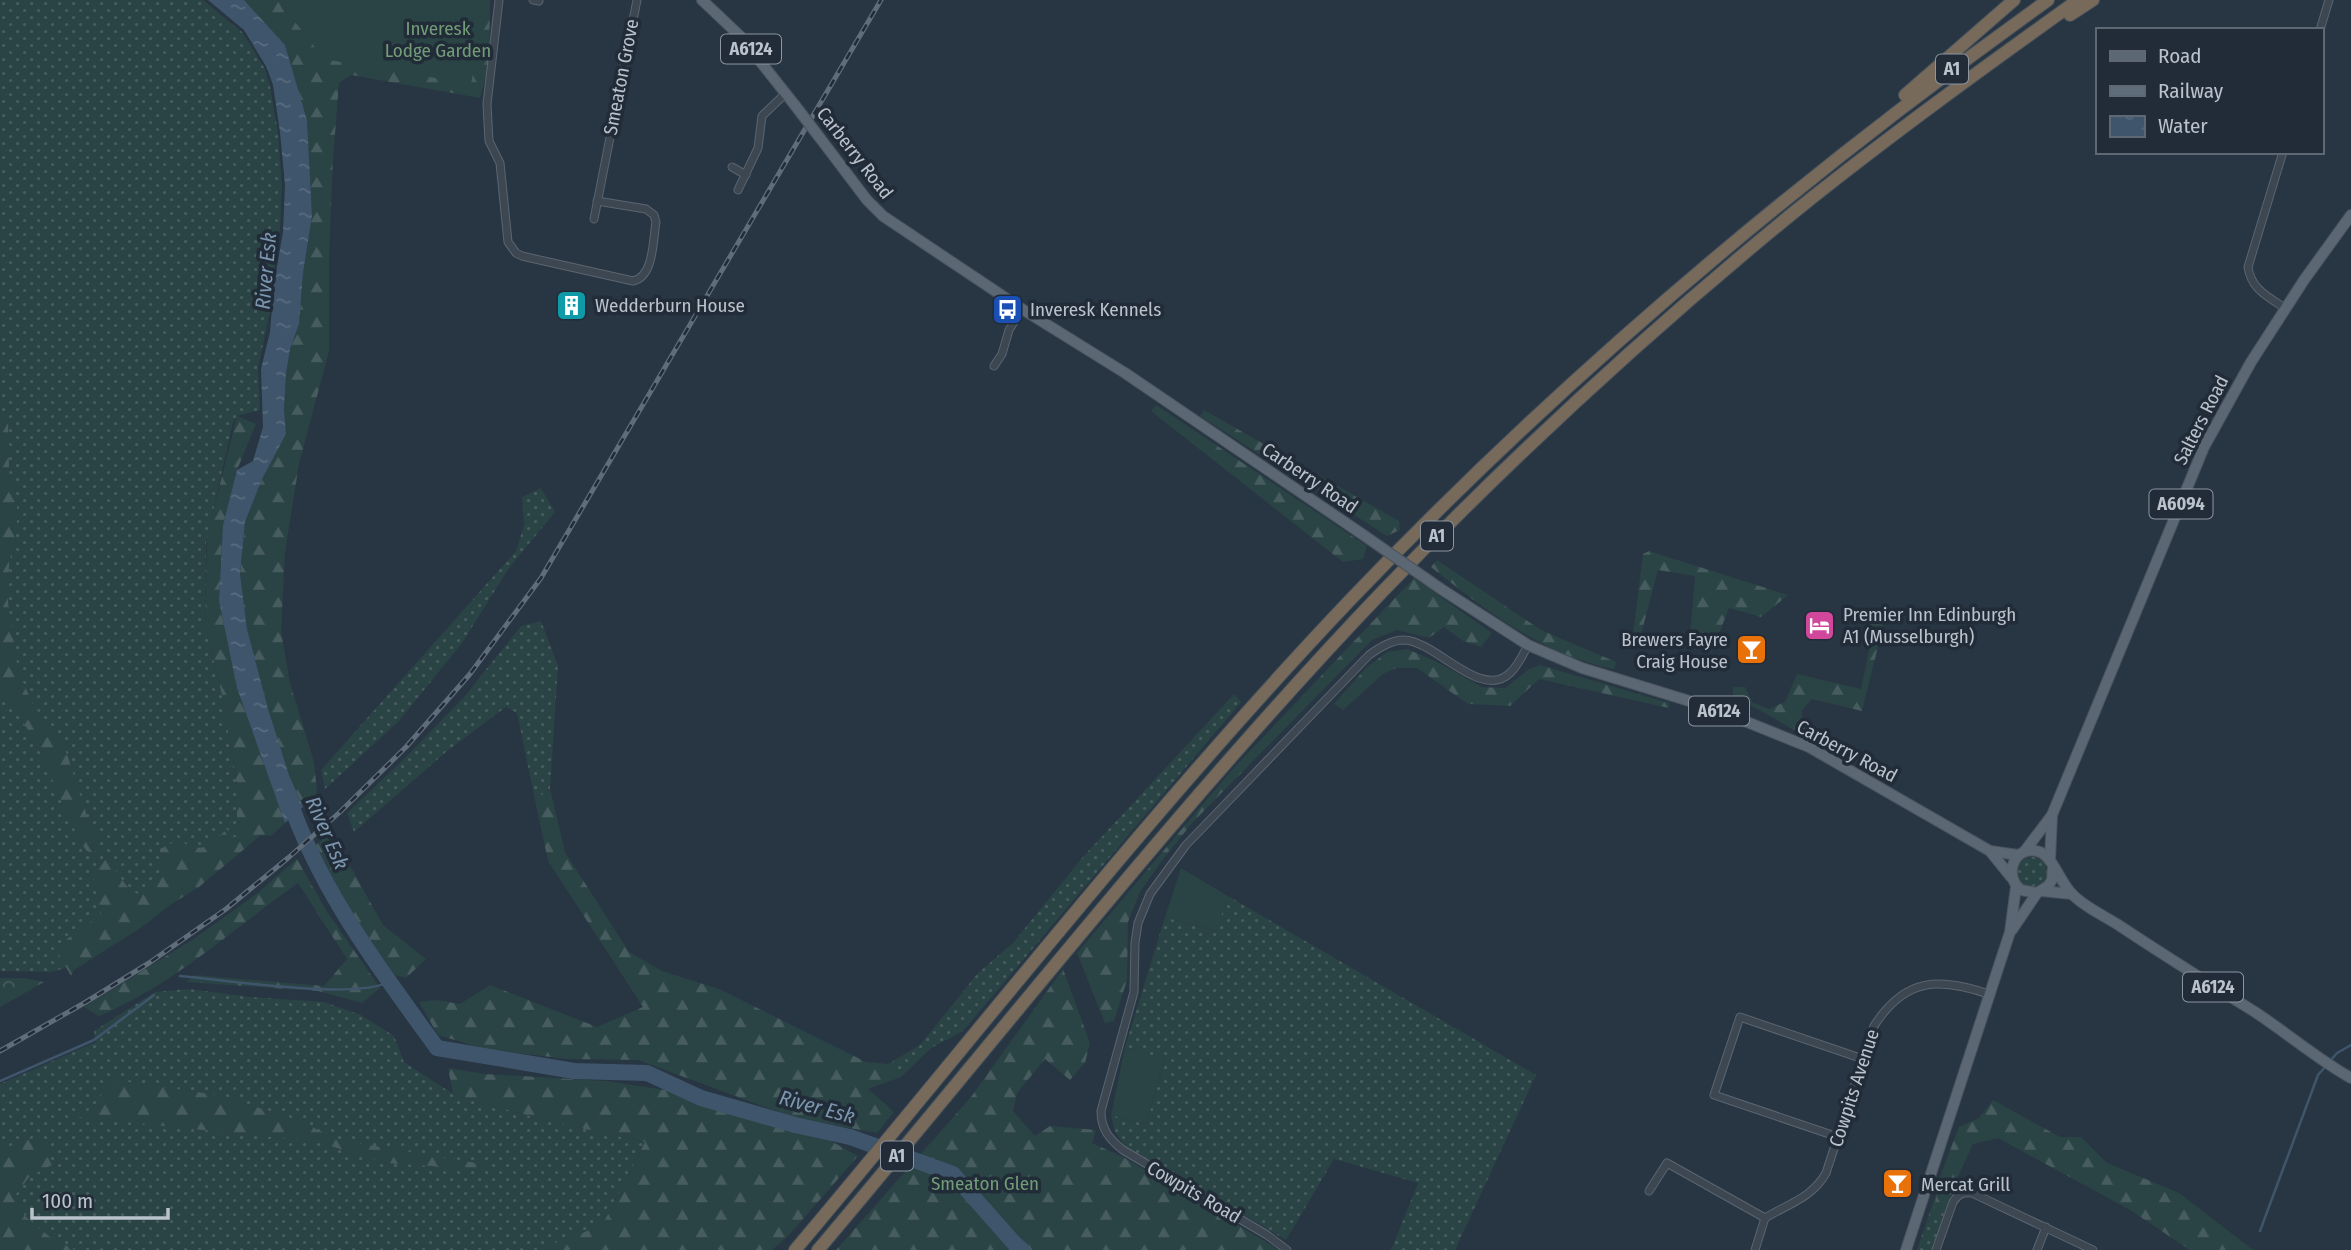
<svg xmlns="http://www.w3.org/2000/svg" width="2351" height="1250" font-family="'Fira Sans Condensed',sans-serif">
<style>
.grass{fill:url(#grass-dots)}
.forest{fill:url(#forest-firs)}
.park{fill:url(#park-crowns)}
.garden{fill:#2a4344}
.water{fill:url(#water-ripples)}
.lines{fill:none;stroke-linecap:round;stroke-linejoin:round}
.stream{stroke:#3f556b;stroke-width:2.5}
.river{stroke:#3f556b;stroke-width:16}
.street-casing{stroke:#5b6570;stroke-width:9}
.primary-casing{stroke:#49535f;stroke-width:12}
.highway-casing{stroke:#47525d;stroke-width:14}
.street{stroke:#3c4752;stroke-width:7}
.primary{stroke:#5b6772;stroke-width:10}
.highway{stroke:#786a5a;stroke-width:12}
.rail-casing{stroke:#5f6c79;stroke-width:5}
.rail{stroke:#212c38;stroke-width:2.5;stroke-dasharray:8;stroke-linecap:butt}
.primary-bridge-casing{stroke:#49535f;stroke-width:12;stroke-linecap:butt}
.primary-bridge{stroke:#5b6772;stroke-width:10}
.labels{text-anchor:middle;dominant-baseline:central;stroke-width:7;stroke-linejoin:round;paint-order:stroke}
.shield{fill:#212c38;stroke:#8c95a0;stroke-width:2}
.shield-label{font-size:18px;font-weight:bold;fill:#bac2cc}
.park-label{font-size:19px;fill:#729c78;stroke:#212c38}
.street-label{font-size:19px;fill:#bac2cc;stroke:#212c38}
.poi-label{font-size:19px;fill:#bac2cc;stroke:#212c38;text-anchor:start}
.water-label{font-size:21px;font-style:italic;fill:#7b96ae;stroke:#212c38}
</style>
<defs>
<pattern id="grass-dots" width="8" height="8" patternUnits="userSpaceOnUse" patternTransform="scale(1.75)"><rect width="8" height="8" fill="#2a4344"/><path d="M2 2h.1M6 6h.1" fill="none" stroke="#475c5e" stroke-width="1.8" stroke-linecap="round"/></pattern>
<pattern id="forest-firs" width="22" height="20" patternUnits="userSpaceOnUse" patternTransform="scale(1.75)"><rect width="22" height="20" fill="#2a4344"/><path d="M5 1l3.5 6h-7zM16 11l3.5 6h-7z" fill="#475c5e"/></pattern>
<pattern id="park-crowns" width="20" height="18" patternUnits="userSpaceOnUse" patternTransform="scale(1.75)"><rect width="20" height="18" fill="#2a4344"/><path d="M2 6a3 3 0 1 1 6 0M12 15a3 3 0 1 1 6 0" fill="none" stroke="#475c5e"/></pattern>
<pattern id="water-ripples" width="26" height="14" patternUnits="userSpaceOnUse" patternTransform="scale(1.75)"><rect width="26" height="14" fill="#3f556b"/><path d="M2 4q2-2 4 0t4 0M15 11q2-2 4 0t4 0" fill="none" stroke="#596c7f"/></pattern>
</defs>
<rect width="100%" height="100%" fill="#283643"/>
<!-- grass -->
<g class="grass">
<polygon points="0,0 203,0 242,32 253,49 265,69 270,86 278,133 282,185 280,232 272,284 272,302 258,368 260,410 237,416 233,422 206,543 205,624 223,699 237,785 237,837 65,968 52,972 0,971"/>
<polygon points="541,488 555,512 509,568 462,643 398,722 325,789 321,770 516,551 524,525 522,497"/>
<polygon points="541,621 558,666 550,789 535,800 517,713 506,707 446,752 354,832 347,813 403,760 464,697 521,626"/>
<polygon points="1234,694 1241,702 963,1031 931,1048 901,1077 888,1064 920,1045 978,973 1013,943 1082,858"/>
<circle cx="2032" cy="872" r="15"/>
<polygon points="1228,896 1536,1075 1455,1250 1391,1250 1418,1183 1334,1159 1286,1240 1126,1147 1115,1132 1111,1115 1146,1124 1165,1061 1125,1047 1165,917 1215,931"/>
<polygon points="189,989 251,997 324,1002 361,1015 394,1036 404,1062 453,1094 544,1120 645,1142 590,1250 0,1250 0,1084 96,1042 94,1031 155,992"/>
<polygon points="1943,1174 1961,1188 1950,1196 1932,1250 1917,1250"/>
</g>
<!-- forest -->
<g class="forest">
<polygon points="244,0 490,0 489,66 480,98 351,75 339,83 333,159 329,256 329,351 299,464 285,552 281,631 290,683 314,762 317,793 303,807 289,775 268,710 247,629 240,574 245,522 262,479 286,433 284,409 286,374 290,349 299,324 303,273 312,216 307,120 285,45"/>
<polygon points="1156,405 1367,546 1363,559 1343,562 1151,411"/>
<polygon points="0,407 8,420 9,471 17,503 17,525 9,565 8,602 18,671 33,704 67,754 88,819 96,835 97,850 93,853 87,851 80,842 33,737 0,688"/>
<polygon points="1204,410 1399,521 1400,530 1387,536 1200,416"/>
<path d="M 237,416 L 256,424 L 237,470 L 223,525 L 219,601 L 237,688 L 285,823 L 271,836 L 261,835 L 199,887 L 170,905 L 142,927 L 74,970 L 71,976 L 55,948 L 101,914 L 93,877 L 105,860 C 120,869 122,888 138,894 L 162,877 L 160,849 L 178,840 C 205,854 207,848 227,829 L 233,837 L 237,837 L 237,785 L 223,699 L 205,624 L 207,536 Z"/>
<polygon points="1649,551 1788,595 1761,617 1729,608 1712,652 1689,648 1695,576 1658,570 1639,642 1632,643 1643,554"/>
<path d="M 1437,560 L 1541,630 L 1616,662 L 1614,669 C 1545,656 1485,610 1431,567 Z"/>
<polygon points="1414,578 1492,633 1481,647 1463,641 1444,627 1429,638 1397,630 1372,640 1193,822 1163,859 1140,892 1128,922 1127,980 1114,1021 1105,1023 1077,953 1230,772"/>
<polygon points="1843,610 1877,618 1884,622 1862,711 1812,699 1802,710 1802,721 1821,738 1817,743 1733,695 1733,687 1745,687 1752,702 1769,709 1785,702 1797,674 1861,689 1874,627 1844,617"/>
<polygon points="1407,649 1437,662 1482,687 1505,688 1529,669 1540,665 1669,703 1669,708 1539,679 1510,706 1468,704 1417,668 1396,668 1383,674 1343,710 1334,704 1366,668 1387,652"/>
<polygon points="550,789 565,852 629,952 662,971 719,989 866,1062 888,1064 901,1077 868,1089 894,1112 877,1133 795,1118 638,1060 567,1059 485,1049 438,1035 419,1002 436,1000 460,1004 490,985 597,1027 643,1007 548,861 535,800"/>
<polygon points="331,832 383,925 426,959 406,978 395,975 351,913 316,845"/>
<path d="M 297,859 L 326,910 L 380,988 L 362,1003 L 318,991 L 186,982 L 195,975 L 324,986 L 347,959 L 298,883 C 233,929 173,985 99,1016 L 84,1007 L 192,940 L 255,895 Z"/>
<polygon points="1063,969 1090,1043 1085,1063 1070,1080 1045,1059 1017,1093 1013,1111 1035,1136 1050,1126 1096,1130 1092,1143 1123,1157 1273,1246 1277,1250 836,1250 971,1097"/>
<polygon points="448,1068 485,1074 606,1081 671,1091 831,1141 858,1156 789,1235 772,1250 545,1250 577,1229 580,1234 603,1224 645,1142 544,1120 453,1094"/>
<polygon points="115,1080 224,1096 303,1123 340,1140 488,1165 492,1170 385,1163 318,1142 69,1116 97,1108 102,1092"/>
<polygon points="1993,1100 2060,1137 2081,1137 2107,1163 2179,1193 2253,1250 2190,1250 2130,1210 1998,1138 1973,1144 1942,1211 1934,1210 1939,1179 1959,1127 1979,1118"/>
<polygon points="34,1138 45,1145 52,1165 30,1176 16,1194 25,1216 50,1237 75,1250 0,1250 0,1150"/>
</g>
<!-- park -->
<polygon class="park" points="0,978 24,978 44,982 0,1007"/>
<!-- garden -->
<g class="garden">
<polygon points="278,0 487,0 471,84 324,59"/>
<polygon points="1181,868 1228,896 1216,931 1165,917"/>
<polygon points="1125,1047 1165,1060 1146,1124 1111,1115"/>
</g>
<!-- water -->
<polygon class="water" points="208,0 244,0 285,45 307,120 312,216 303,273 299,324 290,349 286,374 284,409 286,434 262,479 245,522 240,574 247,629 268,709 289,775 303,807 285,823 237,688 219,601 223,525 237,470 253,461 263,427 261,369 270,332 274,284 283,232 285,185 280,132 273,85 267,68 244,30"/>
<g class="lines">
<!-- stream -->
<g class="stream">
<path d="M 180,976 C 226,980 352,1000 389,982"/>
<polyline points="2329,1062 2337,1053 2351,1045"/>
<polyline points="0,1081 94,1040 154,995"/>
<polyline points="2260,1231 2318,1075 2325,1067"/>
</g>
<!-- river -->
<path class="river" d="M 288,796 C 319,890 380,969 437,1048 L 574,1071 L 647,1073 L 701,1098 L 795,1125 L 850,1137 L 953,1174 L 1014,1243 L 1022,1250"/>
<defs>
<g id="street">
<path d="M 499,0 L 487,104 L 489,141 L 500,163 L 508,242 L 516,253 L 522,256 L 633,281 C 654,277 653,239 656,222 L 654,215 L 646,209 L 597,201"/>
<polyline points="533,0 539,1"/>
<polyline points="2320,30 2329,0"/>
<path d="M 2283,152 L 2248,267 C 2251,289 2268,297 2285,308"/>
<polyline points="732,167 746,175"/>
<polyline points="738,190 758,148 762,116 786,93"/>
<polyline points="594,219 637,0"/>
<polyline points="994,366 1002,354 1009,330 1022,309"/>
<polyline points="1838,1137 1714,1095 1740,1017 1863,1059"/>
<polyline points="1649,1191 1667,1163 1765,1218"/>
<path d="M 1287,1250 L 1267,1235 L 1123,1150 C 1109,1139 1101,1129 1101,1111 L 1134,992 L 1135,943 L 1138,923 L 1150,894 L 1186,845 L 1369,655 C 1379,648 1391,640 1404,640 C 1436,641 1481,701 1510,673 C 1518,666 1523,654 1528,645"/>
<path d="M 1755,1250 L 1765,1218 C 1788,1204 1812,1198 1826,1173 L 1874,1026 C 1905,977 1940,977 1991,995"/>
<path d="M 1936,1250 L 1953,1202 C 1958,1194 1963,1192 1972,1193 L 2093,1250"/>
<polyline points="2037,1250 2046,1227"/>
</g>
<g id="primary">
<polyline points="702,0 740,36 794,104"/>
<polyline points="820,138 867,200 883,216 1022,309 1125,373 1362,534"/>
<polyline points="1441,589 1528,645 1582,668 1712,708 1809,747 1990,851 2018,855"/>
<polyline points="1990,851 2011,877"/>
<polyline points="2024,852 2052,815 2204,447 2251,362 2304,280 2351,215"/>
<polyline points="2050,860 2052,815"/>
<polyline points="2042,891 2072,894"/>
<path d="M 2037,893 L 2021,890 C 2002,875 2015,843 2040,852 C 2053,857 2061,884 2072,894 C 2084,907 2105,916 2120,926 C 2165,956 2210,984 2255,1012 C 2287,1033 2317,1059 2351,1078"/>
<polyline points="2012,930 2037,893 2048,886 2052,880 2053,867"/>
<polyline points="1906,1250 2010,932 2016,887"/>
</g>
<g id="highway">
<polyline points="2070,15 2093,0"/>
<polyline points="1905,95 2014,0"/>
<path d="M 795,1250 C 979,1032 1155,805 1352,598 C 1564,376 1798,179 2048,0"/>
<path d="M 818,1250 C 1005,1029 1183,800 1383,591 C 1514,455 1652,328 1798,209 C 1889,136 1983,68 2078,0"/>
</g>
</defs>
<!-- street casing -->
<use href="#street" class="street-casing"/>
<!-- primary casing -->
<use href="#primary" class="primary-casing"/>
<!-- highway casing -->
<use href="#highway" class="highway-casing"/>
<!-- street -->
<use href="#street" class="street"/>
<!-- primary -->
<use href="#primary" class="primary"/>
<!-- highway -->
<use href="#highway" class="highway"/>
<defs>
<polyline id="rail" points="0,1051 86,1002 149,963 226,909 288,858 340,812 406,747 470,674 541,578 881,0"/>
</defs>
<!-- rail casing -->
<use href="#rail" class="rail-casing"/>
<!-- rail -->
<use href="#rail" class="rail"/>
<defs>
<g id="primary-bridge">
<polyline points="794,104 820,138"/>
<polyline points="1362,534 1441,589"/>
</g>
</defs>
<!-- primary-bridge casing -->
<use href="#primary-bridge" class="primary-bridge-casing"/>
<!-- primary-bridge -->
<use href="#primary-bridge" class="primary-bridge"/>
</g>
<!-- icons -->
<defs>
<symbol id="building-square" viewBox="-11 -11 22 22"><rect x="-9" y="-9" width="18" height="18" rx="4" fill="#0f9aa8" stroke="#212c38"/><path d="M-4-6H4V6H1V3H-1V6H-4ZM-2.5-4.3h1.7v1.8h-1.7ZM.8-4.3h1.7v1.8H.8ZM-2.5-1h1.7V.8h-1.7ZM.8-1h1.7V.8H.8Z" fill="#fff"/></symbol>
<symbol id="bus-square" viewBox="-11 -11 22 22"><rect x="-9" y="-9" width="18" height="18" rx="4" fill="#1a4fb4" stroke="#212c38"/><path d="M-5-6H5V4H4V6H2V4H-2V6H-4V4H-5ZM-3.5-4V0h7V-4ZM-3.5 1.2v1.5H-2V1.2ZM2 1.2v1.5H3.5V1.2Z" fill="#fff"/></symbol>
<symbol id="hotel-square" viewBox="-11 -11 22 22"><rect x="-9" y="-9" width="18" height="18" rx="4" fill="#d1479c" stroke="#212c38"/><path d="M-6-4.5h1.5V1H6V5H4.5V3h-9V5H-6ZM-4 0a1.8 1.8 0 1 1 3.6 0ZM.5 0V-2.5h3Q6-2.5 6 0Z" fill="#fff"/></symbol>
<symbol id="bar-square" viewBox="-11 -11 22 22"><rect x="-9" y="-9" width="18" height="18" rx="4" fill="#e8710a" stroke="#212c38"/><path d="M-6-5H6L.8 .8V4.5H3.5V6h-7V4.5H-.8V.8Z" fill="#fff"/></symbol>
</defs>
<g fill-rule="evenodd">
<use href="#building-square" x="554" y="288" width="35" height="35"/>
<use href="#bus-square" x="990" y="292" width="35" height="35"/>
<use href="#hotel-square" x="1802" y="608" width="35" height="35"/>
<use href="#bar-square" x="1734" y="632" width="35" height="35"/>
<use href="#bar-square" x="1880" y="1166" width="35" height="35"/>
</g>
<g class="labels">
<!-- shield labels -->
<g class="shield">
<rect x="721" y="34.5" width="60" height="29" rx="5"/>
<rect x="1936" y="54.5" width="32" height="29" rx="5"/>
<rect x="2149.5" y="489.5" width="63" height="29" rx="5"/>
<rect x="1421" y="521.5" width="32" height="29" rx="5"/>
<rect x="1689" y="696.5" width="60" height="29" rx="5"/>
<rect x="2183" y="972.5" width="60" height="29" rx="5"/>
<rect x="881" y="1141.5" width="32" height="29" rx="5"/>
</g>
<g class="shield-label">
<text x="751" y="49">A6124</text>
<text x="1952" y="69">A1</text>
<text x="2181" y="504">A6094</text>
<text x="1437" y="536">A1</text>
<text x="1719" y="711">A6124</text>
<text x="2213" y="987">A6124</text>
<text x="897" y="1156">A1</text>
</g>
<!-- park labels -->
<g class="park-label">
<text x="438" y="28">Inveresk<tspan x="438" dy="22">Lodge Garden</tspan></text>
<text x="985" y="1183">Smeaton Glen</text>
</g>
<!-- street labels -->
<g class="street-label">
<text transform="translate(621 77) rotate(-79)">Smeaton Grove</text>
<text transform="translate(855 153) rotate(52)">Carberry Road</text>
<text transform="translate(2201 420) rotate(-63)">Salters Road</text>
<text transform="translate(1310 478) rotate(34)">Carberry Road</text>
<text transform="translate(1847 751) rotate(28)">Carberry Road</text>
<text transform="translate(1854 1088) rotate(-72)">Cowpits Avenue</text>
<text transform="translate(1194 1192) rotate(30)">Cowpits Road</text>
</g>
<!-- poi labels -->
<g class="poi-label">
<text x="595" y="305">Wedderburn House</text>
<text x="1030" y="309">Inveresk Kennels</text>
<text x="1843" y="614">Premier Inn Edinburgh<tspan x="1843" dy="22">A1 (Musselburgh)</tspan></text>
<text x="1728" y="639" text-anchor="end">Brewers Fayre<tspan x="1728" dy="22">Craig House</tspan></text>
<text x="1921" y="1184">Mercat Grill</text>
</g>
<!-- water labels -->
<g class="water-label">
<text transform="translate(266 271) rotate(-85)">River Esk</text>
<text transform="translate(327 833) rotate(66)">River Esk</text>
<text transform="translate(817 1107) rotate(15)">River Esk</text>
</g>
</g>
<!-- legend -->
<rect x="2096" y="28" width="228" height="126" fill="#212c38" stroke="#5e6873" stroke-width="2"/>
<rect x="2110" y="51" width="35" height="10" fill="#5b6772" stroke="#5e6873" stroke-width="2"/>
<text x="2158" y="63" font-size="21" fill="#bac2cc">Road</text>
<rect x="2110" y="86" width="35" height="10" fill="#5f6c79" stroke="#5e6873" stroke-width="2"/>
<text x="2158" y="98" font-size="21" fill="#bac2cc">Railway</text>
<rect x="2110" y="116" width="35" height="21" fill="url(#water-ripples)" stroke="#5e6873" stroke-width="2"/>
<text x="2158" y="133" font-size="21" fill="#bac2cc">Water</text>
<!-- scale -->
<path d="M32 1208v10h136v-10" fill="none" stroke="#bac2cc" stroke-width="3.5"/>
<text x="42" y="1208" font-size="21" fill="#bac2cc" stroke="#212c38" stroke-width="5" paint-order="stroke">100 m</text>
</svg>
